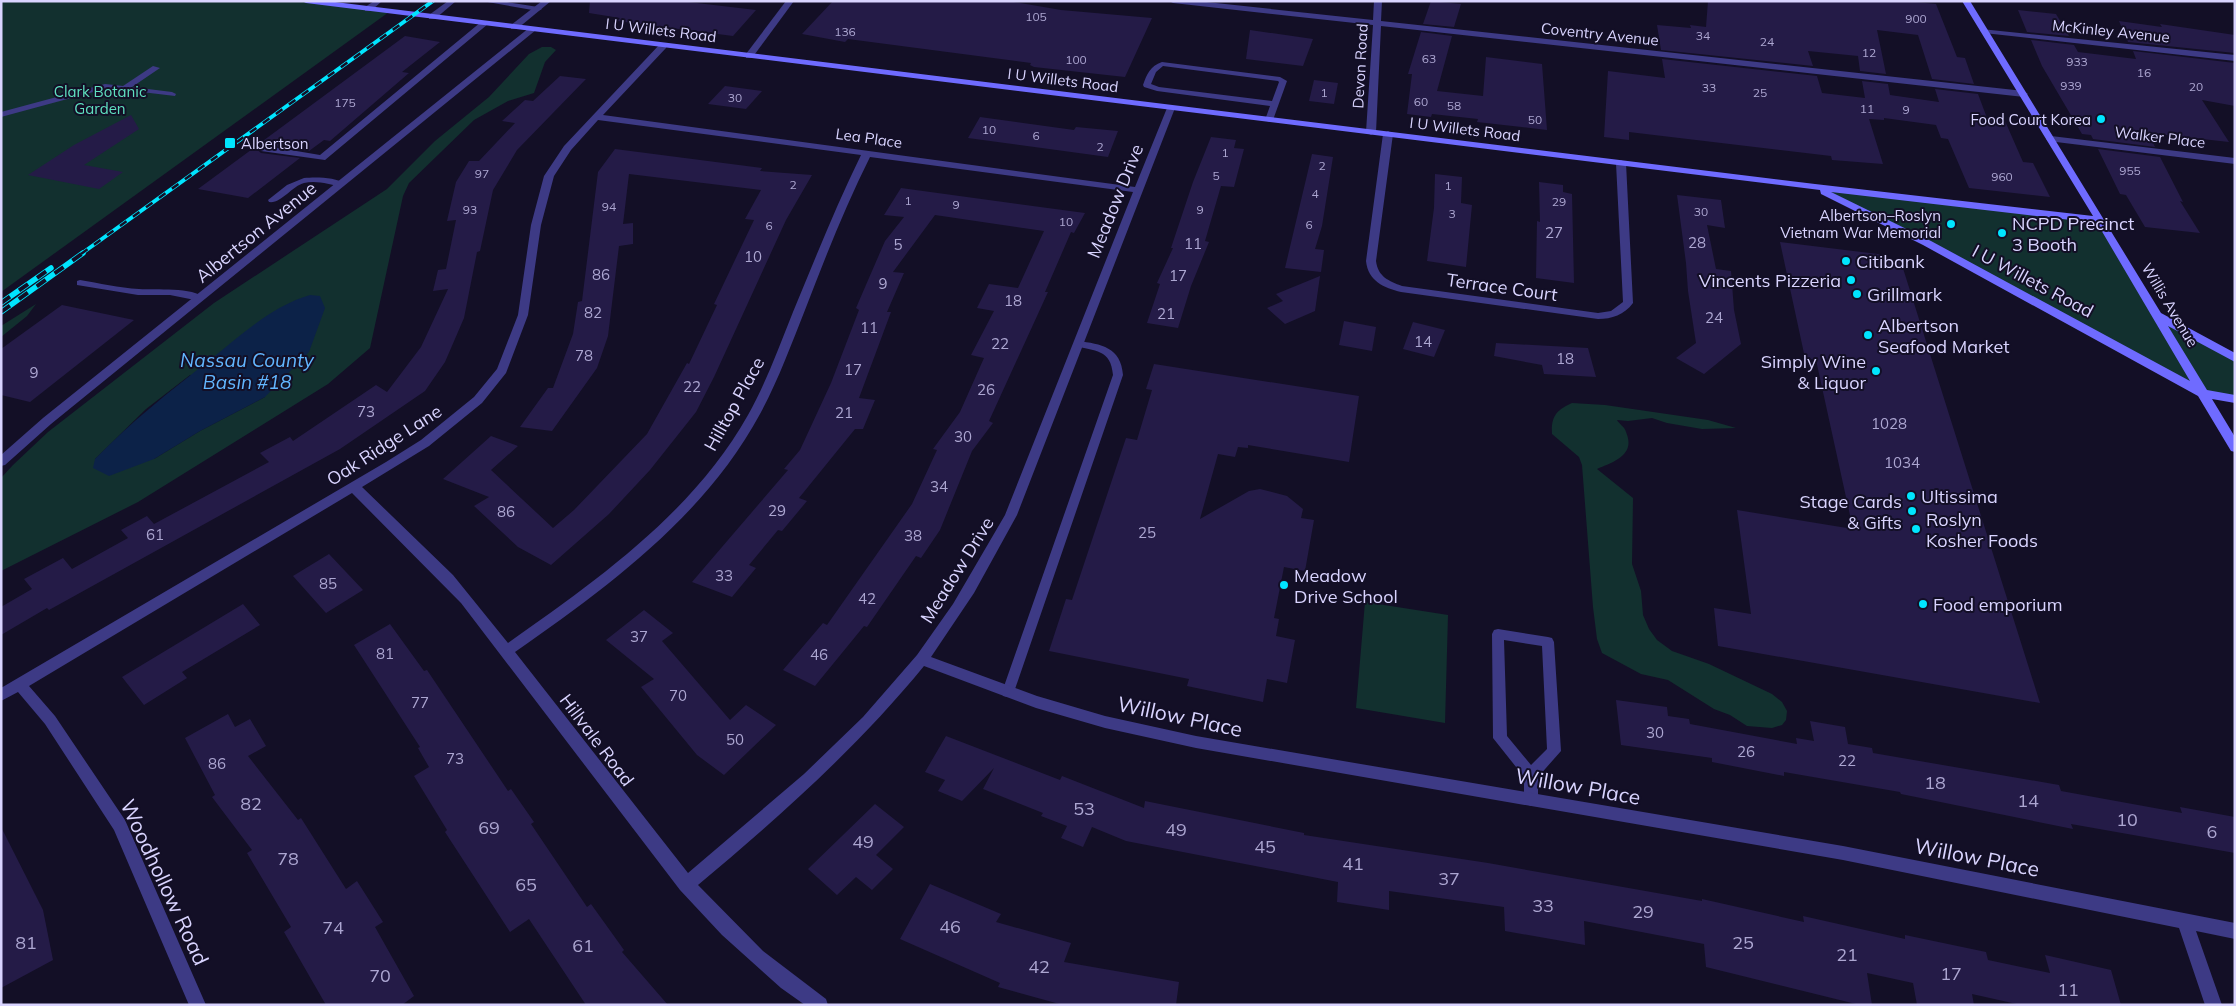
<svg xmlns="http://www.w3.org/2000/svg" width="2236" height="1006" font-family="Mulish,sans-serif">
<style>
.green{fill:#12302f;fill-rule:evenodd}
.water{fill:#0c2248}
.building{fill:#241b47}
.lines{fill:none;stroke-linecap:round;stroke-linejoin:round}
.lane{fill:#3d3a85;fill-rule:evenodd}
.street{fill:#3d3a85;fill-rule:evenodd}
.secondary{fill:#6f6bff;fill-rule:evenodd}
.rail-far1-casing{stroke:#00e5ff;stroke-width:4}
.rail-casing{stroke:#00e5ff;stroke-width:5.5}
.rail-far1{stroke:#130f26;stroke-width:2.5;stroke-dasharray:8;stroke-linecap:butt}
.rail{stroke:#130f26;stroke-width:4;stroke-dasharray:11;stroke-linecap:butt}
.poi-dot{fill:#00e5ff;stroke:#130f26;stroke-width:2}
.labels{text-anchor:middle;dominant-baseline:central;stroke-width:4;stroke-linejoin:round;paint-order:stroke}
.far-number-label{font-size:12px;fill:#aca6d1}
.far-street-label{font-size:15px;fill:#d9d4ff;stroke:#130f26}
.far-park-label{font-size:15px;fill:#5fe0c0;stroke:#130f26}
.far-poi-label{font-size:15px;fill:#d9d4ff;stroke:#130f26;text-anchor:end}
.number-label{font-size:15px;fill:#aca6d1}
.street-label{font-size:18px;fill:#d9d4ff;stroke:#130f26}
.poi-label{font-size:18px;fill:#d9d4ff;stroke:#130f26;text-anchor:start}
.near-number-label{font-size:18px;fill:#aca6d1}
.water-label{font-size:19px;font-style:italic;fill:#62b6ff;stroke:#130f26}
.near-street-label{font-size:21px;fill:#d9d4ff;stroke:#130f26}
</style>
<rect width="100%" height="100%" fill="#130f26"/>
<!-- green -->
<g class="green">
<polygon points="1,1 304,1 389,12 1,292"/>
<path d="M 542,47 L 551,47 L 556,50 L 545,62 L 534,93 L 508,101 L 474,120 L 409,183 L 403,196 L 370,348 L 328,384 L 138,502 L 1,571 L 1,478 L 13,465 L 48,432 L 214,303 L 387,189 L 435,141 L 489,97 L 529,54 ZM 190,375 L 265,397 L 200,431 L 154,459 L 95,459 L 146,409 Z"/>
<polygon points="1815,187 2100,220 2158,316 2235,358 2235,399 2204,394"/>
<polygon points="36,304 27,316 1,337 1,326"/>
<path d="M 1572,403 L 1605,405 L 1708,420 L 1736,428 L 1702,429 L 1667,423 L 1652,418 L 1628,421 L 1617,420 C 1619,424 1625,427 1626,432 C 1636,455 1614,462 1597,469 L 1633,498 L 1632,564 L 1641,591 L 1643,615 L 1649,629 L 1657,640 L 1672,651 L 1709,664 L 1772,694 L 1782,702 L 1787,711 L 1786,720 L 1782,725 L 1772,728 L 1747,726 L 1730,715 L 1714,709 L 1668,680 L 1641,674 L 1602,653 L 1597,639 L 1593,607 L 1582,465 L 1579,457 L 1552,434 C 1551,417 1556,410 1572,403 Z"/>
<polygon points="1365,602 1448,615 1445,723 1356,708"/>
</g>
<!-- water -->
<path class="water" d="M 310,295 L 320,296 L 325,308 L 309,352 L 265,397 L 200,431 L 154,459 L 109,476 L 93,468 L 95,459 C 132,421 169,392 211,359 C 241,335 272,306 310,295 Z"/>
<!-- building -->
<g class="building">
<polygon points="590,1 680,1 756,10 733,36 617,21 620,18 589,13"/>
<polygon points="833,1 1008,1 1061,10 1152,18 1125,77 1034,67 1030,65 1031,63 848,39 845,42 802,34"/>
<polygon points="1431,1 1461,4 1454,27 1423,24"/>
<polygon points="1708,1 1906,1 1936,4 1957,57 1965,58 1974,84 1932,79 1918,35 1877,30 1886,74 1860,71 1858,56 1808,51 1813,66 1661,50 1657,25 1691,28 1690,25 1706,27"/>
<polygon points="2018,10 2056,14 2069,36 2027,32"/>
<polygon points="2119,21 2162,27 2160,24 2235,35 2235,53 2128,42"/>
<polygon points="1250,30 1313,39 1303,66 1246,59"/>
<polygon points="1421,32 1452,36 1437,91 1483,96 1486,57 1542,64 1547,130 1477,122 1478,119 1432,114 1431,117 1407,114 1412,74 1408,74"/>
<polygon points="405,36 440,42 402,72 409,73 330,141 324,140 309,151 260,144 255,148 261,153 300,158 248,198 198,189"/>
<polygon points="2031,40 2074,45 2078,52 2136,59 2133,51 2235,63 2235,106 2202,100 2229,142 2148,133 2155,147 2093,139 2091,135 2082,134 2042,66"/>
<polygon points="1662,59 1817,76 1822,93 1865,98 1862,81 1888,84 1890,95 1939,102 1935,89 1978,94 1987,118 2005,121 2023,162 2033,163 2050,197 1969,188 1948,139 1941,138 1936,125 1884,118 1884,120 1869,119 1883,164 1832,160 1831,156 1629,132 1629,140 1604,137 1608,71 1665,78"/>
<polygon points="560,76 586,79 517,150 493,190 480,251 477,252 464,318 445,362 425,391 340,449 49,610 47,608 1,635 1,607 32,589 24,579 63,558 72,569 128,538 121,530 147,516 154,524 269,462 260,453 290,437 293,441 376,385 387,392 421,347 448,289 433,291 438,270 446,269 456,220 447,221 456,182 469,161 479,161 515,123 502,121 525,100 533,101"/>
<polygon points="1314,80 1338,83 1334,104 1309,101"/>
<polygon points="725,86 762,91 746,109 708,104"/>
<polygon points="131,115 139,129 84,165 123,172 99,189 28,175 74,145"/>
<polygon points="980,117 1074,130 1076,127 1118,131 1108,157 968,138"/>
<polygon points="1211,137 1236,140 1234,148 1244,149 1234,187 1221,186 1205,241 1209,242 1191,286 1178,328 1147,323 1160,284 1157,283 1173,248 1171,248 1193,182"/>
<polygon points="615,149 762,168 760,171 812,175 786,220 714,377 696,412 650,470 609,514 551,565 518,547 474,506 489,497 443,479 491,436 518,446 491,470 553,528 574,510 647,434 687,363 689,364 717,305 714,304 754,220 745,219 761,190 629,174 623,224 633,223 633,244 619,246 608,336 597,368 552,431 520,427 548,388 553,388 573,334 578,302 582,301 598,172"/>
<polygon points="2098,149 2160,157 2183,202 2180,201 2200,233 2145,227 2126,195 2120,194"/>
<polygon points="1312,154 1333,157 1322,226 1315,249 1324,250 1321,272 1285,268"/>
<polygon points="1435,174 1462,177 1461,203 1472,205 1466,267 1427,261 1434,208"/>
<polygon points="1539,182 1563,185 1563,192 1572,194 1574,283 1536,278 1537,221 1540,222"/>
<polygon points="901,188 1085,213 1074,233 1071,232 1045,292 1048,292 989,421 993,423 972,451 940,530 921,558 916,556 867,627 864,626 815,686 783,670 823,623 827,625 912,504 937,450 933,449 960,412 984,358 971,355 994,311 977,308 989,284 1018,288 1044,231 935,215 893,272 904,273 887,312 891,312 859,398 875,400 863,429 855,429 799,498 807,501 782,531 778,530 749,565 756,568 732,597 692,582 788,470 784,469 800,450 831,383 859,310 856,308 885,241 904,217 884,215"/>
<polygon points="1677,195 1721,200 1725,228 1707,225 1716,269 1731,271 1734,310 1741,344 1704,374 1676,358 1696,343 1688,291 1686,263"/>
<polygon points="1780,242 1886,255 1888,260 1901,262 2040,703 1718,646 1714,608 1751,614 1737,510 1853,529 1816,360 1805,358"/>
<polygon points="1320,276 1315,311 1285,324 1267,308 1283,301 1276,294"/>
<polygon points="62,305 134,320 30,402 1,395 1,349"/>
<polygon points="1344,321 1376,327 1372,351 1339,345"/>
<polygon points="1413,322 1445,330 1434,357 1403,349"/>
<polygon points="1496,343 1588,348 1596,377 1544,374 1542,365 1494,356"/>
<polygon points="1154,364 1359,396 1349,462 1248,445 1248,448 1238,447 1235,457 1218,454 1200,519 1249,491 1260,489 1287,496 1303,509 1301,518 1314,520 1305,571 1284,567 1274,618 1279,619 1276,636 1295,640 1287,683 1267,679 1263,702 1187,686 1189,679 1049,651 1066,599 1072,600 1126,438 1137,440 1152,390 1146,389"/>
<polygon points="329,554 363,590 326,613 293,576"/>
<polygon points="243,604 260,625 182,672 187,678 144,705 122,677"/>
<polygon points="644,610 673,633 662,641 730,720 746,705 776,725 724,775 697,755 641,687 654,679 606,640"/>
<polygon points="390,624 424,671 427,670 508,791 511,789 534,822 531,824 587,907 591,904 624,950 622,952 668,1005 586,1005 529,919 510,932 445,832 447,830 414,776 429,767 418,748 420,747 354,645"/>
<polygon points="1616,700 1667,707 1668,716 1689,719 1690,724 1797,744 1796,738 1814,741 1810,721 1845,727 1848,744 1872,748 1873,753 2059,785 2061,791 2182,813 2180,807 2235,817 2235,853 2071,824 2073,829 1901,794 1900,792 1784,772 1784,776 1712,762 1712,758 1621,745"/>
<polygon points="228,714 235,727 250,719 266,746 248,756 298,820 301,818 346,889 357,881 383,922 375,927 414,996 402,1005 326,1005 284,932 291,927 247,853 252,850 212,797 215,795 185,738"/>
<polygon points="946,736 1060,780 1062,776 1144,808 1145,801 1304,833 1304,835 1488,863 1702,901 1702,899 1804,922 1803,916 1905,939 1905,935 1986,952 1988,960 2050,973 2045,955 2111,970 2121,1005 2021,1005 1972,994 1974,1005 1917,1005 1913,983 1867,973 1872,1005 1860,1005 1706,967 1704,944 1584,921 1585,945 1505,931 1504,907 1389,891 1389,910 1337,902 1338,882 1126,841 1092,827 1083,847 1061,838 1067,826 1041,816 1043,813 983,789 994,768 962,801 938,791 945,780 925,772"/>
<polygon points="875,804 904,827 876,855 893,869 872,890 856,877 837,895 808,869"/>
<polygon points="1,827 43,910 53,960 1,988"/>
<polygon points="930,884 1001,914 996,922 1071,943 1064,962 1179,982 1176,1005 1063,1005 998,987 1000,983 900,939"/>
</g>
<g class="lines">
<!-- lane -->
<g class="lane">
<polygon points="374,1 382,1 371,11 365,11 365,7"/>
<polygon points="448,1 456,1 435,19 429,19 429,15"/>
<polygon points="482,1 501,1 538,7 542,9 538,11"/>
<polygon points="481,22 488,24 325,160 261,151 257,148 261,145 320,155"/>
<path d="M 1162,62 L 1280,77 L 1287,81 L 1273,120 L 1269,122 L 1265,120 L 1270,106 L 1157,91 L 1144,87 L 1143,85 C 1147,74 1150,66 1162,62 ZM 1163,66 L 1278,81 L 1279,82 L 1272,101 L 1159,87 L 1151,84 L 1156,72 Z"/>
<polygon points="153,66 160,68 132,87 172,92 176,94 175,96 108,88 1,117 1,112 105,84 123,86"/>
<path d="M 304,178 C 316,177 336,177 345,184 L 341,187 C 330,184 316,180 304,183 C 292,186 281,204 269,202 L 268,200 L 287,185 Z"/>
<path d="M 80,280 C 99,283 119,288 139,289 C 155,290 193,287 205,298 L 200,301 L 170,295 L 138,295 L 77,285 L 77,281 Z"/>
<path d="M 1078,341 C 1101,344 1121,347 1123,375 L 1014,692 L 1013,696 L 1008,697 L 1003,696 L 1002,692 L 1113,375 C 1111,349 1095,351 1074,346 L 1073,344 Z"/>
<path d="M 1498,629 L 1548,637 L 1552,638 L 1554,642 L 1561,751 L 1538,777 L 1538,800 L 1536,804 L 1531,806 L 1526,804 L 1524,800 L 1524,777 L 1493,738 L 1492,634 L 1494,630 ZM 1504,640 L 1542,646 L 1547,749 L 1531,765 L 1507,736 Z"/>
</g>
<!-- street -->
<g class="street">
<polygon points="542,1 551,1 517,29 511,29 511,25"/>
<polygon points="786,1 794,1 752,58 746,58 746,54"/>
<polygon points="1169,1 1197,1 1373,20 1374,1 1382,1 1381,21 2024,91 2028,94 2024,97 1381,26 1376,132 1371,135 1366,132 1373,25 1173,3"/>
<polygon points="529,28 536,30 51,424 5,465 1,466 1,455 43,418"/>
<polygon points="1981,29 2235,55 2235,61 1984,33 1980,31"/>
<path d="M 663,43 L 667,46 L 666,48 L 603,115 L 1135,187 L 1167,108 L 1171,105 L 1175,108 L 1017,515 L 974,593 L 931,657 L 1037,696 L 1105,716 L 1196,736 L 1843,846 L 2235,923 L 2235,939 L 2196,931 L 2222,1005 L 2205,1005 L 2179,928 L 1843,860 L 1196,748 L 1105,728 L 1036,708 L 924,666 C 857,748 779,817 698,885 L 763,951 L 826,999 L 828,1005 L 805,1005 L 781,988 L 722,935 L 680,890 L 461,603 L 352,493 L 29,686 L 55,716 L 125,820 L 206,1005 L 189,1005 L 114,830 L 45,724 L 18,692 L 1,701 L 1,688 L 386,462 L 421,440 L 474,397 L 497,369 L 518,315 L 531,225 L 544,176 L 564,146 L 660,44 ZM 598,120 L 861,155 C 836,206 815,259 793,312 C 779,347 766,383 748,415 C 693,513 597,580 508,643 L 453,575 L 362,487 L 429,446 L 482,403 L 506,373 L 528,315 L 541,225 L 554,176 L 571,150 ZM 870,157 L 1133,192 L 1005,515 L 953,604 L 917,655 L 863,717 L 804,774 L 688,873 L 515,652 C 608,587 705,516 760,414 C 778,381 791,345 805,310 C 825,258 845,207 870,157 Z"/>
<path d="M 1388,131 L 1393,134 L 1376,261 C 1378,277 1389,281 1402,286 L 1598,313 L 1611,311 L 1623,302 L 1616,163 L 1621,160 L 1626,163 L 1633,303 C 1624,315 1612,319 1598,319 L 1401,292 C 1384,288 1368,281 1366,261 L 1383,134 Z"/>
<polygon points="2051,136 2235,158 2235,164 2048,141 2046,139"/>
</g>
<!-- secondary -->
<path class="secondary" d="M 302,1 L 327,1 L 1815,184 L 2093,216 L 1962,1 L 1970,1 L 2161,313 L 2235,353 L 2235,362 L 2168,326 L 2207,390 L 2235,395 L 2235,403 L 2212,399 L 2235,437 L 2235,452 L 2231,451 L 2198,396 L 1923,245 L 1821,194 L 1820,190 L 306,3 ZM 1831,192 L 2097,223 L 2190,381 L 1931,241 Z"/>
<defs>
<polyline id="rail-far1" points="81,254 433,1"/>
<g id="rail">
<polyline points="1,303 51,268"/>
<polyline points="1,312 83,253"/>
</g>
</defs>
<!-- rail-far1 casing -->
<use href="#rail-far1" class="rail-far1-casing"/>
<!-- rail casing -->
<use href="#rail" class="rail-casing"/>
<!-- rail-far1 -->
<use href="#rail-far1" class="rail-far1"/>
<!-- rail -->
<use href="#rail" class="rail"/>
</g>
<!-- markers -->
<g class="poi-dot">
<circle cx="2101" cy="119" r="5"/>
<rect x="224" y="137" width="12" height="12" rx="2.5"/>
<circle cx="1951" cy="224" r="5"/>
<circle cx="2002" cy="233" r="5"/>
<circle cx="1846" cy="261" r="5"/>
<circle cx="1851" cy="280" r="5"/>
<circle cx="1857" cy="294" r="5"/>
<circle cx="1868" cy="335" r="5"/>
<circle cx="1876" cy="371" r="5"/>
<circle cx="1911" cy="496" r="5"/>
<circle cx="1912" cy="511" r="5"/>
<circle cx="1916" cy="529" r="5"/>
<circle cx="1284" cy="585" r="5"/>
<circle cx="1923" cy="604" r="5"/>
</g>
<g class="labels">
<!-- far-number labels -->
<g class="far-number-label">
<text x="1036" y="16">105</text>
<text x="1916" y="18">900</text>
<text x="845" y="31">136</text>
<text x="1703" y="35">34</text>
<text x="1767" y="41">24</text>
<text x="1869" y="52">12</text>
<text x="1429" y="58">63</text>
<text x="1076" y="59">100</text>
<text x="2077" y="61">933</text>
<text x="2144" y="72">16</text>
<text x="2071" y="85">939</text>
<text x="2196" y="86">20</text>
<text x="1709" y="87">33</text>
<text x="1324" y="92">1</text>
<text x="1760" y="92">25</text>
<text x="735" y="97">30</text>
<text x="1421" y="101">60</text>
<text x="345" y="102">175</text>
<text x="1454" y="105">58</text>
<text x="1867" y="108">11</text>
<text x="1906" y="109">9</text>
<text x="1535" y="119">50</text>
<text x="989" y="129">10</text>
<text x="1036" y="135">6</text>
<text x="1100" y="146">2</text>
<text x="1225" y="152">1</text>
<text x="1322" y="165">2</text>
<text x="2130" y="170">955</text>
<text x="482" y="173">97</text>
<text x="1216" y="175">5</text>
<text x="2002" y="176">960</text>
<text x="793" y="184">2</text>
<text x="1448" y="185">1</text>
<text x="1315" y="193">4</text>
<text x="908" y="200">1</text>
<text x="1559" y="201">29</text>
<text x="956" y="204">9</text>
<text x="609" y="206">94</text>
<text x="470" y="209">93</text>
<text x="1200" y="209">9</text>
<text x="1701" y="211">30</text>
<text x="1452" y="213">3</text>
<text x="1066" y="221">10</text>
<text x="1309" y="224">6</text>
<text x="769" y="225">6</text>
</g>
<!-- far-street labels -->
<g class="far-street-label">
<text transform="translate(661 30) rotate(7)">I U Willets Road</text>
<text transform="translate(2111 31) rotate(6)">McKinley Avenue</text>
<text transform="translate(1600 34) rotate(6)">Coventry Avenue</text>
<text transform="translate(1360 66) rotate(-87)">Devon Road</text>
<text transform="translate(1063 80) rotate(7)">I U Willets Road</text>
<text transform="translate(1465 129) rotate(7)">I U Willets Road</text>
<text transform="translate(2160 137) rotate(7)">Walker Place</text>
<text transform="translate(869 138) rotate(8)">Lea Place</text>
<text transform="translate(2170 305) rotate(59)">Willis Avenue</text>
</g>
<!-- far-park labels -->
<g class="far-park-label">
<text x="100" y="91">Clark Botanic<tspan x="100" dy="17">Garden</tspan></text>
</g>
<!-- far-poi labels -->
<g class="far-poi-label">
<text x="2091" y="119">Food Court Korea</text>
<text x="241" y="143" text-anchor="start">Albertson</text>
<text x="1941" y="215">Albertson–Roslyn<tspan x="1941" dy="17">Vietnam War Memorial</tspan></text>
</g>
<!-- number labels -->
<g class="number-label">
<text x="1554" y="232">27</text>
<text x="1697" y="242">28</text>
<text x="1193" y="243">11</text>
<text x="898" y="244">5</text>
<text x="753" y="256">10</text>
<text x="601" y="274">86</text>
<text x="1178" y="275">17</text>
<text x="883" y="283">9</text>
<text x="1013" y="300">18</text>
<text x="593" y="312">82</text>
<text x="1166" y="313">21</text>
<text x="1714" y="317">24</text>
<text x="869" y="327">11</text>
<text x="1423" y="341">14</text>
<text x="1000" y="343">22</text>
<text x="584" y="355">78</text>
<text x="1565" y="358">18</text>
<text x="853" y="369">17</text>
<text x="34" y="372">9</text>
<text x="692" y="386">22</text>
<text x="986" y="389">26</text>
<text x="366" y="411">73</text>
<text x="844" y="412">21</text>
<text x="1889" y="423">1028</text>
<text x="963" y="436">30</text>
<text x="1902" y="462">1034</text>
<text x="939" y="486">34</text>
<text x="777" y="510">29</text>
<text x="506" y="511">86</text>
<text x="1147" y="532">25</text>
<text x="155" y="534">61</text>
<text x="913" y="535">38</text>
<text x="724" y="575">33</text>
<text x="328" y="583">85</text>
<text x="867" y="598">42</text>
<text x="639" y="636">37</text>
<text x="385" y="653">81</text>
<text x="819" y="654">46</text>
<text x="678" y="695">70</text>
<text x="420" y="702">77</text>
<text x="1655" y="732">30</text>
<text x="735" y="739">50</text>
<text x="1746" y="751">26</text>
<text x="455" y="758">73</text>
<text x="1847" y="760">22</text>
<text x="217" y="763">86</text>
</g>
<!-- street labels -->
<g class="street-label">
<text transform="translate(1115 201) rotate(-68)">Meadow Drive</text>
<text transform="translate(256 232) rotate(-39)">Albertson Avenue</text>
<text transform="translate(2033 281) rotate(28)">I U Willets Road</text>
<text transform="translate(1502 287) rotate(8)">Terrace Court</text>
<text transform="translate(734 404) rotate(-61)">Hilltop Place</text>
<text transform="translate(384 445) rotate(-33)">Oak Ridge Lane</text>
<text transform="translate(957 570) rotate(-58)">Meadow Drive</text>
<text transform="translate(597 740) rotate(53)">Hillvale Road</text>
</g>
<!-- poi labels -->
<g class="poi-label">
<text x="2012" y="223">NCPD Precinct<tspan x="2012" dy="21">3 Booth</tspan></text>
<text x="1856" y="261">Citibank</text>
<text x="1841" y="280" text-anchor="end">Vincents Pizzeria</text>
<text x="1867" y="294">Grillmark</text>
<text x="1878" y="325">Albertson<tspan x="1878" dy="21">Seafood Market</tspan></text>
<text x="1866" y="361" text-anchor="end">Simply Wine<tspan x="1866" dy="21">&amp; Liquor</tspan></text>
<text x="1921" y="496">Ultissima</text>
<text x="1902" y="501" text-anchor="end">Stage Cards<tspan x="1902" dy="21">&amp; Gifts</tspan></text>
<text x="1926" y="519">Roslyn<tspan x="1926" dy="21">Kosher Foods</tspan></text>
<text x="1294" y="575">Meadow<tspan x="1294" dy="21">Drive School</tspan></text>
<text x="1933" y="604">Food emporium</text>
</g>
<!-- near-number labels -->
<g class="near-number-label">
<text x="1935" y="782">18</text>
<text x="2028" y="800">14</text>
<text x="251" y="803">82</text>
<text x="1084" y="808">53</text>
<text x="2127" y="819">10</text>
<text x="489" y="827">69</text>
<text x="1176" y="829">49</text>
<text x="2212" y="831">6</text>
<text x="863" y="841">49</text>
<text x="1265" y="846">45</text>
<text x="288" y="858">78</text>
<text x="1353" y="863">41</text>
<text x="1449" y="878">37</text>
<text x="526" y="884">65</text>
<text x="1543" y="905">33</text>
<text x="1643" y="911">29</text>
<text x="950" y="926">46</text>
<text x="333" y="927">74</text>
<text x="26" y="942">81</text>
<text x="1743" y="942">25</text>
<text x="583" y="945">61</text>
<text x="1847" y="954">21</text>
<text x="1039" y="966">42</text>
<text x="1951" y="973">17</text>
<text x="380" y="975">70</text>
<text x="2068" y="989">11</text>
</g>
<!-- water labels -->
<g class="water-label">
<text x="247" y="360">Nassau County<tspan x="247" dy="22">Basin #18</tspan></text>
</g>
<!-- near-street labels -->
<g class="near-street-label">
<text transform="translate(1180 716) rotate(12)">Willow Place</text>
<text transform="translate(1578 786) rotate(10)">Willow Place</text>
<text transform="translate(1977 857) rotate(11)">Willow Place</text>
<text transform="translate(165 882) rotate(65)">Woodhollow Road</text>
</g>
</g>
<!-- border -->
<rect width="2236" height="1006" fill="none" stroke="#d9d4ff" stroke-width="5"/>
</svg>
